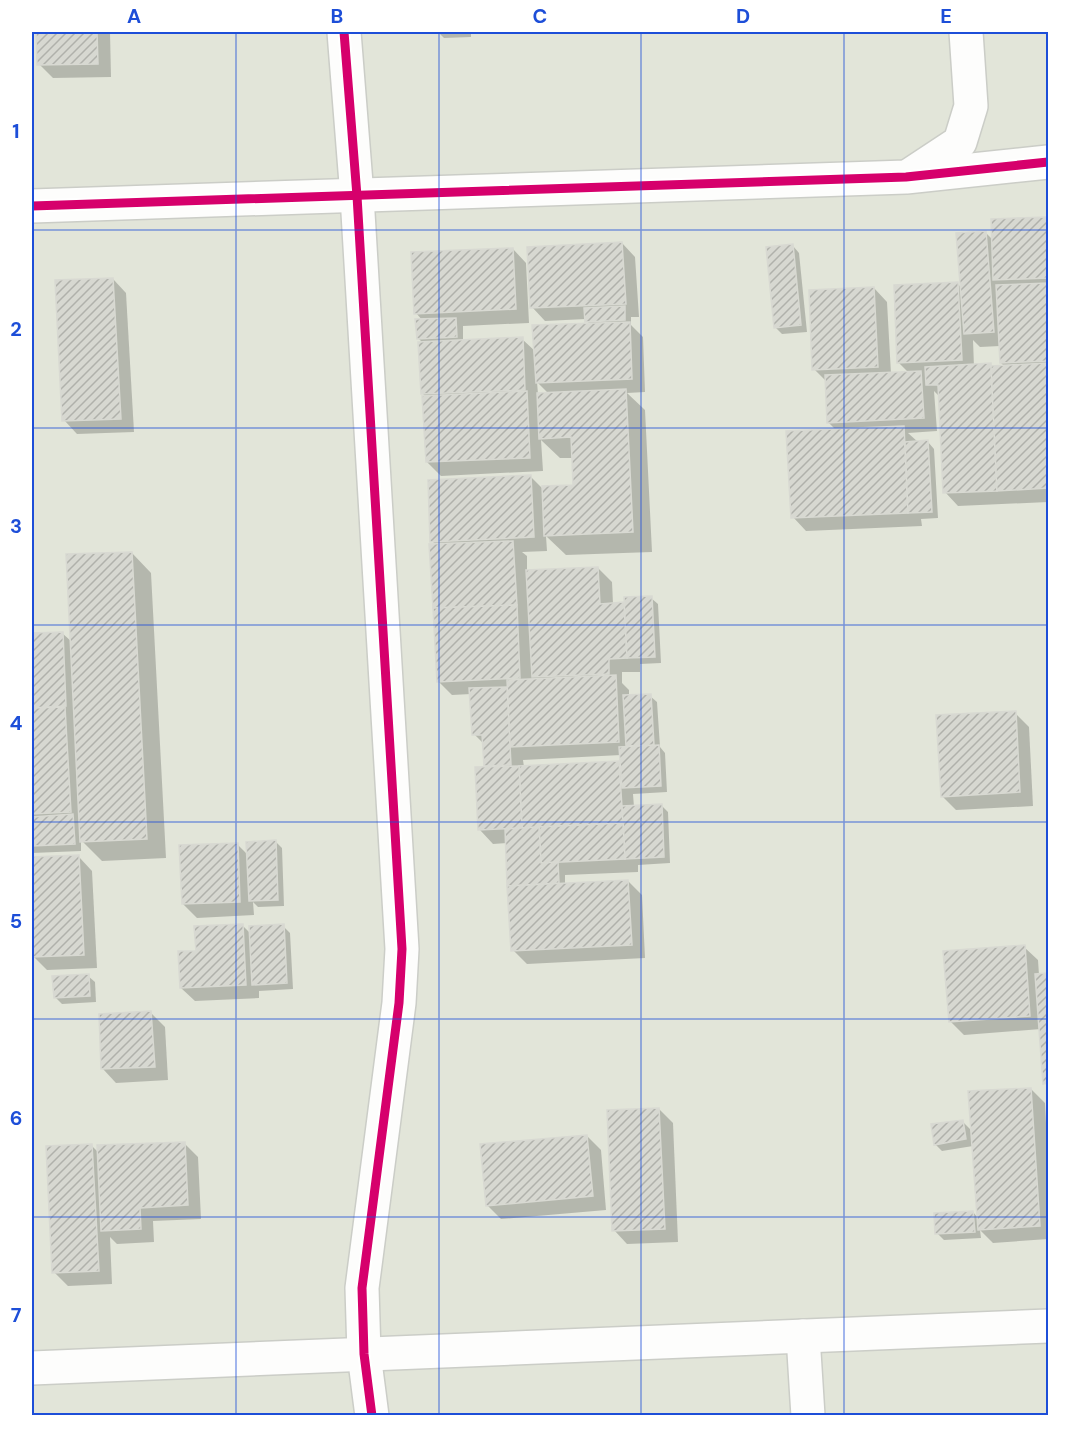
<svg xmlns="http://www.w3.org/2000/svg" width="1080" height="1447" font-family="'DM Sans',sans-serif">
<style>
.residential{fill:#e2e5d9}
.shadow{fill:#0003;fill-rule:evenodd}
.building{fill:url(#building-hatch);stroke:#d8d9d2;stroke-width:1.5}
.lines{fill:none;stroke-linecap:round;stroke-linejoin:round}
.street-casing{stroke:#cbcdc7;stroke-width:36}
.street{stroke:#fdfdfc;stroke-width:33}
.cycleway-casing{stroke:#fff;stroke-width:13}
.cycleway{stroke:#d6006c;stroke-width:9}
.grid{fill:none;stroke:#1d4ed8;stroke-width:1.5;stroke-opacity:0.55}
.neatline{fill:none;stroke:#1d4ed8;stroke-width:2}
.grid-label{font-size:20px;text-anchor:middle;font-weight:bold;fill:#1d4ed8}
</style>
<defs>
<pattern id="building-hatch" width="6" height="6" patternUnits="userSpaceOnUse" patternTransform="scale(1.5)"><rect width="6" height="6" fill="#d7d8d1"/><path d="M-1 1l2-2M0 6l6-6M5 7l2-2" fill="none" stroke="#b0b1ab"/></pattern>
</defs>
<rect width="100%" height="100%" fill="#f0f1ec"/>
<!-- residential -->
<rect class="residential" x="32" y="32" width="1016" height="1383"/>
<!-- shadow -->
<g class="shadow">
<polygon points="38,32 110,32 111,77 53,78 39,64"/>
<polygon points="438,32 471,32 471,37 444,38"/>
<path d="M 1048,219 L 1048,502 L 958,506 L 945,492 L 940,397 L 934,391 L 937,431 L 908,433 L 918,442 L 928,442 L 934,449 L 938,518 L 921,519 L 922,526 L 806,531 L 793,517 L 837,431 L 828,422 L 826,381 L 814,369 L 874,288 L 887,302 L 891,374 L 909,373 L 899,363 L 957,283 L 962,288 L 986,233 L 993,240 L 992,221 ZM 973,340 L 980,347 L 1000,346 L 1001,363 L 1004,366 L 974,367 Z"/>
<path d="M 622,243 L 635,257 L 639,317 L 631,317 L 631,325 L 643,337 L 645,392 L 627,393 L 645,410 L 652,552 L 566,555 L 546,536 L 547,551 L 522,552 L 527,556 L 527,572 L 598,568 L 612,582 L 613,604 L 626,604 L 651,598 L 658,604 L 661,663 L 640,664 L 640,672 L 622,672 L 622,683 L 629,690 L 629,696 L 650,696 L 657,702 L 660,747 L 665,753 L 667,792 L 633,794 L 634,807 L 661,805 L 668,812 L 670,863 L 638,865 L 638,872 L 565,875 L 565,885 L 628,881 L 642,895 L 645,958 L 527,964 L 513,950 L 507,843 L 493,844 L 480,830 L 486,768 L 485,745 L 474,734 L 471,694 L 452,695 L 438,681 L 436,545 L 432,541 L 531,477 L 542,488 L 575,486 L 573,458 L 560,458 L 541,440 L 543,471 L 441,476 L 427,462 L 426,397 L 423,394 L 423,343 L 418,338 L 423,321 L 416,313 L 513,249 L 526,263 L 529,323 L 463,326 L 463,341 L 522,339 L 536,352 L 590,325 L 586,319 L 545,321 L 532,307 ZM 537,382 L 549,394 L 538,394 ZM 621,755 L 622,765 L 618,762 L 524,767 L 523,760 Z"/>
<polygon points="793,246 799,253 807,332 782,334 775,327"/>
<polygon points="113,279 126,293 134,432 77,434 64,420"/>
<polygon points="132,553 151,573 166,858 102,861 81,840 81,851 32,853 32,635 62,633 72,642"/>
<polygon points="1015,713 1029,727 1033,806 956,810 942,796"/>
<polygon points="275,841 282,848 284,906 258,907 253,902 254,915 197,918 183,904 237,844 248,855"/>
<polygon points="79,857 92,871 97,968 47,970 33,956 32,858"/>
<polygon points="243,926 251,934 283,926 290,933 293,989 259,991 259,998 195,1001 181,988 197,952"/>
<polygon points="1024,947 1038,960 1039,975 1048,975 1048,1087 1045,1083 1041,1029 964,1035 950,1021"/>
<polygon points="88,976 95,982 96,1002 62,1004 55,997"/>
<polygon points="151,1013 165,1027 168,1080 116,1083 103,1069"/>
<polygon points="1031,1089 1045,1103 1048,1162 1048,1239 993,1243 980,1230 981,1238 944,1240 937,1233 973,1212 978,1218 973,1146 942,1151 935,1144 963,1122 972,1131"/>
<polygon points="659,1109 673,1123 678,1242 627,1244 614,1230"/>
<polygon points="587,1136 601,1150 606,1210 501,1219 487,1205"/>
<polygon points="184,1143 198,1157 201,1219 153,1221 154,1242 117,1244 110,1237 112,1284 68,1286 54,1272 92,1146 99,1153"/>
</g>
<!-- building -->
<g class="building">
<polygon points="36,32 97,32 98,64 37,65"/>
<polygon points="1048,217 1048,278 993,280 991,219"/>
<polygon points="986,231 994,332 964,334 956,233"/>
<polygon points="622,242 626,304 530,308 527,247"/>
<polygon points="793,244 801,325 774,328 766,247"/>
<polygon points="513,248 516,309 414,314 411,252"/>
<polygon points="113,278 121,419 62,421 55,280"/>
<polygon points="958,282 962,360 897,363 894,285"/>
<polygon points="1048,283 1048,361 1000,363 996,285"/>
<polygon points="874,287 878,367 812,370 809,290"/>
<polygon points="625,306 625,320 585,322 584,308"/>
<polygon points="456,318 457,337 417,339 415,319"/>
<polygon points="630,322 632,379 536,383 532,325"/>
<polygon points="523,337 525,390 421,394 418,342"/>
<polygon points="991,363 997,491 943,493 938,385 926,385 925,367"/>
<polygon points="1048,363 1048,488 997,491 991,366"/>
<polygon points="921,371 924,418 827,423 825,375"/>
<polygon points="626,389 633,532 544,536 542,486 573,485 571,437 539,439 537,393"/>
<polygon points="527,391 530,458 426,462 422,396"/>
<polygon points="904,426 908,513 791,518 786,431"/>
<polygon points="928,440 932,512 908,513 905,442"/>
<polygon points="531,475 534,537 430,542 428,480"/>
<polygon points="513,541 517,605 433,608 429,544"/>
<polygon points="132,552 147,839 80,842 66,554"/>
<polygon points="598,567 600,604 624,602 627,658 609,659 609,674 532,677 526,570"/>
<polygon points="652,596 655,657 627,658 624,597"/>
<polygon points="517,605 520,678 437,682 433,608"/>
<polygon points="63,632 66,706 32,708 32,633"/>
<polygon points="616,675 619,742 510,747 507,680"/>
<polygon points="507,687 511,765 484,766 482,735 472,735 469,688"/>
<polygon points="651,694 654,745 626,746 623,695"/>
<polygon points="65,707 71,812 32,814 32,708"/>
<polygon points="1016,711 1020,792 941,797 936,715"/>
<polygon points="659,745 661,786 622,788 619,747"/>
<polygon points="619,761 623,823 522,828 519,766"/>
<polygon points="519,766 522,828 478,830 475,767"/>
<polygon points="662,804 664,857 625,859 622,806"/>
<polygon points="73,814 75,844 32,846 32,817"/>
<polygon points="623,823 625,859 541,863 539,827"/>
<polygon points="539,827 541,863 558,862 559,883 507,886 505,829"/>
<polygon points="276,840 278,900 249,901 246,842"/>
<polygon points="238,843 240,902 182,904 179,845"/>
<polygon points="79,855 84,955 32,957 32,857"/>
<polygon points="628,880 632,945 511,951 507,886"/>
<polygon points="243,924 246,985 180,988 178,951 196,951 194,926"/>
<polygon points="284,924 287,983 252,985 249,926"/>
<polygon points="1025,945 1030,1016 949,1022 943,951"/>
<polygon points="1048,973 1048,1083 1043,1084 1035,974"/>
<polygon points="89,974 90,996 54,998 52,976"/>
<polygon points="151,1011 155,1067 101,1069 99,1014"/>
<polygon points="1031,1088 1040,1226 978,1230 968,1091"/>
<polygon points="659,1108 665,1229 612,1231 607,1110"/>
<polygon points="963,1120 966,1139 934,1145 931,1124"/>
<polygon points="587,1135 593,1196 486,1206 480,1144"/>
<polygon points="185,1142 188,1205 140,1208 141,1229 101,1231 97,1145"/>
<polygon points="92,1144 99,1271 52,1273 46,1146"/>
<polygon points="973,1211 975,1232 935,1234 934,1213"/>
</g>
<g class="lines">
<defs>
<g id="street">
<polyline points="344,32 357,196 402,949 399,1003 362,1288 364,1354 372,1416"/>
<polyline points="910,175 960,142 971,106 966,32"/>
<polyline points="32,206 906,177 1048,162"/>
<polyline points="803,1336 808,1416"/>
<polyline points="32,1368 1048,1326"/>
</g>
</defs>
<!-- street casing -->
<use href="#street" class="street-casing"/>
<!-- street -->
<use href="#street" class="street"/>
<defs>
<g id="cycleway">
<polyline points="344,32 357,196 402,949 399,1003 362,1288 364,1354 372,1416"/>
<polyline points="32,206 906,177 1048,162"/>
</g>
</defs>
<!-- cycleway casing -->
<use href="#cycleway" class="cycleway-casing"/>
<!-- cycleway -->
<use href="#cycleway" class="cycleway"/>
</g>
<!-- grid -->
<path class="grid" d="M 236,32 L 236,1416M 439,32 L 439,1416M 641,32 L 641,1416M 844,32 L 844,1416M 32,230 L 1048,230M 32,428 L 1048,428M 32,625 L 1048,625M 32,822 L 1048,822M 32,1019 L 1048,1019M 32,1217 L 1048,1217"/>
<!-- border -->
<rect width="1080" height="1447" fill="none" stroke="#ffffff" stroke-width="66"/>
<rect x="33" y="33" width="1014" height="1381" class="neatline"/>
<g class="grid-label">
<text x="134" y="23">A</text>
<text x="337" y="23">B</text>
<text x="540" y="23">C</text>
<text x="743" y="23">D</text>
<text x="946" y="23">E</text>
<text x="16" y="138">1</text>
<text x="16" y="336">2</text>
<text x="16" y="533">3</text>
<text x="16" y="730">4</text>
<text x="16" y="928">5</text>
<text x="16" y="1125">6</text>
<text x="16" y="1322">7</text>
</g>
</svg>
